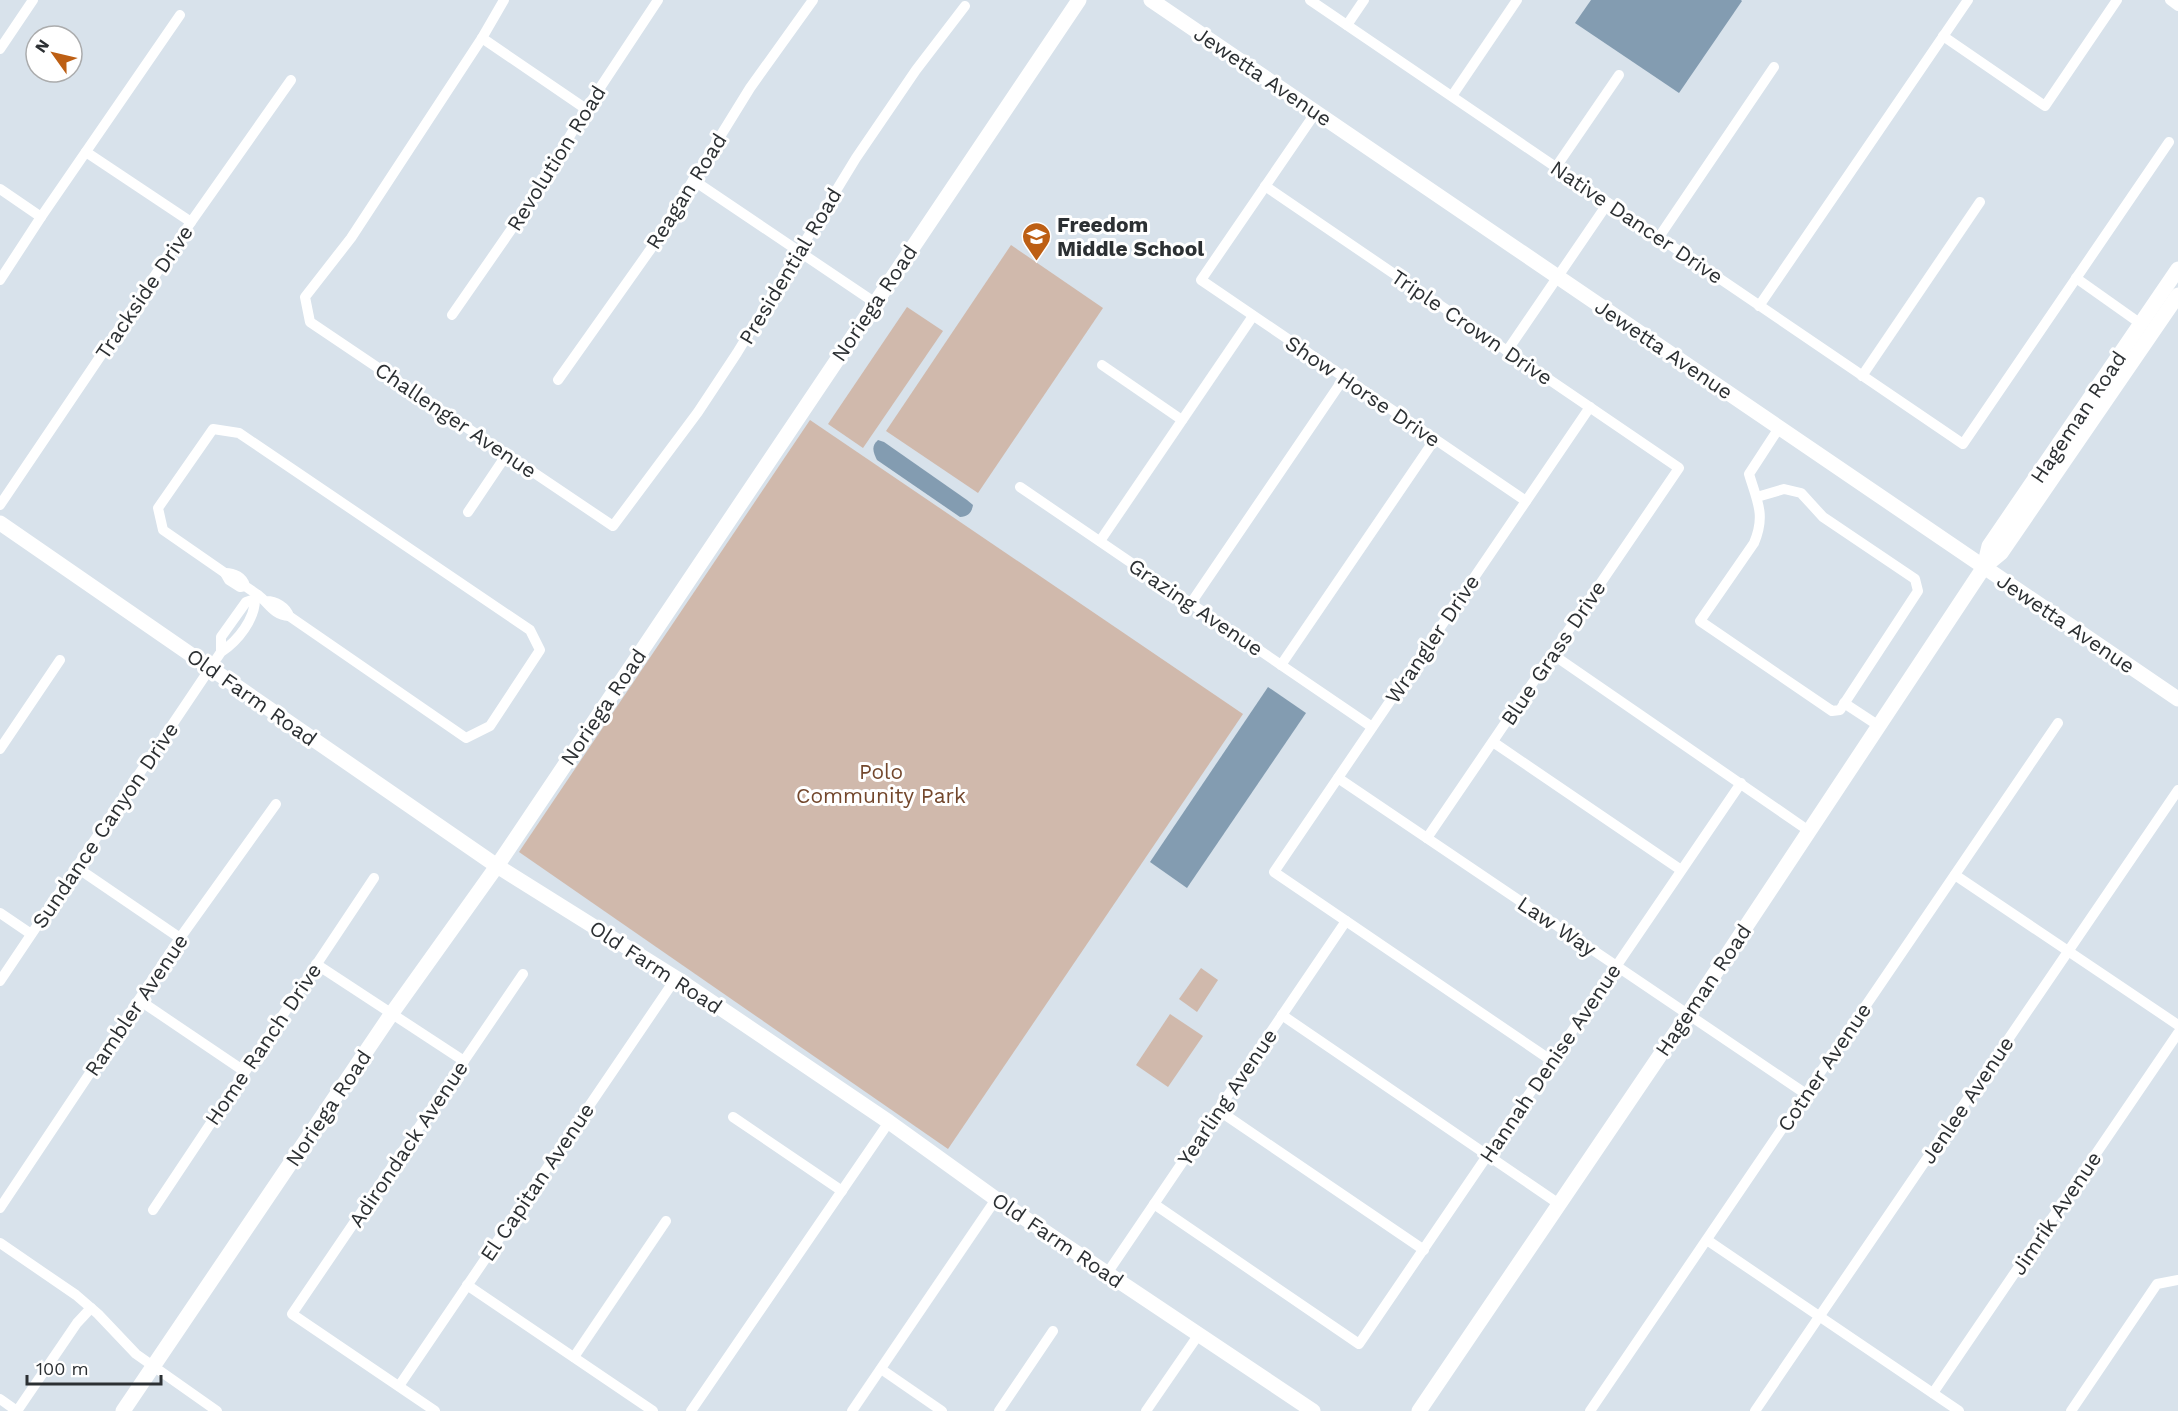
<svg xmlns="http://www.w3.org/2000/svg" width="2178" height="1411" font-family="'Work Sans',sans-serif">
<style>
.green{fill:#d0b9ac}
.water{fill:#839cb1}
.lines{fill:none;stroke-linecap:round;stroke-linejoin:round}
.street{stroke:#fff;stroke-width:10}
.secondary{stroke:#fff;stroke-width:15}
.labels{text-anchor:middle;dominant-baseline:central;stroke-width:6;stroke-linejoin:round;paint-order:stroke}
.street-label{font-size:21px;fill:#2c3033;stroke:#fff}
.poi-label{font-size:21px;font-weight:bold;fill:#2c3033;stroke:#fff;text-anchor:start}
.park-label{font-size:21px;fill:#73472c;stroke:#fff}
</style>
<rect width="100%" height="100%" fill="#d8e2eb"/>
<!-- green -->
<g class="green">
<polygon points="1011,245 1103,308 978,493 886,431"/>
<polygon points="907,307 943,331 863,448 828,424"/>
<polygon points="810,420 1243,714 948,1149 519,852"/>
<polygon points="1201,968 1218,980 1197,1012 1179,999"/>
<polygon points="1170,1014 1203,1036 1168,1087 1136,1065"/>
</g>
<!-- water -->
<g class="water">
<polygon points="1591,0 1741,0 1742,1 1679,93 1575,23"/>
<path d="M 878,440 L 884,442 L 967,500 L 973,505 C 972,512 968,517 960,517 L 877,460 C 873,452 871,446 878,440 Z"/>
<polygon points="1268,687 1306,713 1187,888 1150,862"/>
</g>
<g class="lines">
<!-- street -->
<g class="street">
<polyline points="504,0 482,38 351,238 305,297 310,322 613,526 698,412 737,353 856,158 916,70 965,6"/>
<polyline points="1310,0 1963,444 2169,142"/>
<polyline points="2170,0 2178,6"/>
<polyline points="1347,25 1364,0"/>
<polyline points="1943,36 2045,106 2117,0"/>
<polyline points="482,38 586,109"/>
<polyline points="0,49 33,0"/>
<polyline points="1452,96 1517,0"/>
<polyline points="1316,112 1201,280 1526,501"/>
<polyline points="86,152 191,222"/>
<polyline points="1556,167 1619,75"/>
<polyline points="693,180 874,302"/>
<polyline points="1265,186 1679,468 1427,838"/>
<polyline points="0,189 41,217"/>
<polyline points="1659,237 1774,67"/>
<polyline points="2076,278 2141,324"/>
<polyline points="0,280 41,217 180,15"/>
<polyline points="1759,306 1968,0"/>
<polyline points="452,315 529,204 586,109 658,0"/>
<polyline points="1507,351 1608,203"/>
<polyline points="1102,365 1182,420"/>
<polyline points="1862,376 1980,202"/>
<polyline points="558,380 650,250 750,88 813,0"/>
<polyline points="1020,487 1372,727"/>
<path d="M 1757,497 L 1784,489 L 1801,493 L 1823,517 L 1915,579 L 1918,591 L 1840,710 L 1832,711 L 1700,621 L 1754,543 C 1766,515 1757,501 1749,474 L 1779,428"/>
<polyline points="0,505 191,222 291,80"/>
<polyline points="468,512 507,454"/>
<polyline points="1100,541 1253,316"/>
<polyline points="225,573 163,530 158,508 213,429 239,433 530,630 540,650 490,726 466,738 289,616"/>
<path d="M 245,586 L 240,587 L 229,580 L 225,573 C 234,573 243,577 245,586 L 258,595"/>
<path d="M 255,599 L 258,595 C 269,603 273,615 289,616 C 286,607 276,601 266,601"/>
<polyline points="1191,603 1344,378"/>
<polyline points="1552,654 1809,831"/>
<polyline points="1281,665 1435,439"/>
<polyline points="1844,703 1879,726"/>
<polyline points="1493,742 1681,870"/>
<polyline points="0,749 60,660"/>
<polyline points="1338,778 1806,1094"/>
<polyline points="76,867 180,938"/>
<polyline points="1955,875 2178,1025"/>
<polyline points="0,913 31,934"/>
<polyline points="316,964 464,1061"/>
<path d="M 0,981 L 221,652 C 238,641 255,619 255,599 L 246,602 L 221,637 L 221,652"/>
<polyline points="139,1000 244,1071"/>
<polyline points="1282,1015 1559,1204"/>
<polyline points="1552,1061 1274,872 1590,407"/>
<polyline points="1218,1110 1424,1250"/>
<polyline points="733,1117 842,1191"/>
<polyline points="1154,1204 1359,1344 1741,783"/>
<polyline points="0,1208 180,938 276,804"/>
<polyline points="153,1210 374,878"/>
<polyline points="1707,1240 1959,1411"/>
<polyline points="0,1243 76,1295 98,1314 136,1354 217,1411"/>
<polyline points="1108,1272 1346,921"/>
<polyline points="467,1285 653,1411"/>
<polyline points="574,1357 666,1221"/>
<polyline points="881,1369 942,1411"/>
<polyline points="399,1386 676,978"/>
<polyline points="1933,1393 2178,1033"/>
<polyline points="0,1399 17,1411"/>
<polyline points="17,1411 77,1323 91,1308"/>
<polyline points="435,1411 292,1314 523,974"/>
<polyline points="691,1411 889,1122"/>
<polyline points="852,1411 996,1199"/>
<polyline points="999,1411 1053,1331"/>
<polyline points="1146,1411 1199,1334"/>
<polyline points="1590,1411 2058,723"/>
<polyline points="1755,1411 2178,790"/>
<polyline points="2071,1411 2157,1284 2178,1280"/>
</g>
<!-- secondary -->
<g class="secondary">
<polyline points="1151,0 2178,699"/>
<polyline points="0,523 497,866 676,978 889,1122 996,1199 1313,1411"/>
<polyline points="1984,567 1989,546 2178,269"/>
<polyline points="123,1411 392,1013 497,866 1079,0"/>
<polyline points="1419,1411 1688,1014 1984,567 2001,553 2178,295"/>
</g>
</g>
<!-- icons -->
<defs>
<symbol id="school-pin" viewBox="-11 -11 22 30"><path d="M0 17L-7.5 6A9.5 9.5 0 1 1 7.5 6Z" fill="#bd5f14" stroke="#fff"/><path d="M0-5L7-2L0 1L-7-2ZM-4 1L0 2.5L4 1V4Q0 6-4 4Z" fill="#fff"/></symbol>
</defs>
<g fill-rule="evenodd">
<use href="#school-pin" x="1020" y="220" width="33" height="45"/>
</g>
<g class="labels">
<!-- street labels -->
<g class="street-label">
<text transform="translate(1263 76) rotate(34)">Jewetta Avenue</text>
<text transform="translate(556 158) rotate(-58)">Revolution Road</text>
<text transform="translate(686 191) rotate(-58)">Reagan Road</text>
<text transform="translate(1637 222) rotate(34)">Native Dancer Drive</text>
<text transform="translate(790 266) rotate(-59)">Presidential Road</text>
<text transform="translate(144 292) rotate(-56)">Trackside Drive</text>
<text transform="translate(874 303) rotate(-56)">Noriega Road</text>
<text transform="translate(1472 327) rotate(34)">Triple Crown Drive</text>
<text transform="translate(1664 349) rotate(34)">Jewetta Avenue</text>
<text transform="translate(1363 391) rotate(34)">Show Horse Drive</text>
<text transform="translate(2078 417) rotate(-56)">Hageman Road</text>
<text transform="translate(456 420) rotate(34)">Challenger Avenue</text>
<text transform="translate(1196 607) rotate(34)">Grazing Avenue</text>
<text transform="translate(2066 623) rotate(34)">Jewetta Avenue</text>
<text transform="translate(1432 639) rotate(-56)">Wrangler Drive</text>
<text transform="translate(1553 653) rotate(-56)">Blue Grass Drive</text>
<text transform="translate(252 697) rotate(35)">Old Farm Road</text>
<text transform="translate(603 707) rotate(-56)">Noriega Road</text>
<text transform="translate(105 825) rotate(-56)">Sundance Canyon Drive</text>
<text transform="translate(1557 926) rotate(34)">Law Way</text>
<text transform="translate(656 967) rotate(33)">Old Farm Road</text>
<text transform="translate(1703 990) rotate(-56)">Hageman Road</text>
<text transform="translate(136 1005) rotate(-56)">Rambler Avenue</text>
<text transform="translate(263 1044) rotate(-56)">Home Ranch Drive</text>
<text transform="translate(1550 1063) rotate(-56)">Hannah Denise Avenue</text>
<text transform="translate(1824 1067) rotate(-56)">Cotner Avenue</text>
<text transform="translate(1227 1097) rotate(-56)">Yearling Avenue</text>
<text transform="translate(1967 1100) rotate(-56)">Jenlee Avenue</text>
<text transform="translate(328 1108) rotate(-56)">Noriega Road</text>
<text transform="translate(408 1144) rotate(-56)">Adirondack Avenue</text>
<text transform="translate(537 1182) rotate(-56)">El Capitan Avenue</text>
<text transform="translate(2056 1213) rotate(-56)">Jimrik Avenue</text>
<text transform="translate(1058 1240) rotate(34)">Old Farm Road</text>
</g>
<!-- poi labels -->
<g class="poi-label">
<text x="1057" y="224">Freedom<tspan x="1057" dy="24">Middle School</tspan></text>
</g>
<!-- park labels -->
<g class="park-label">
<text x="881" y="771">Polo<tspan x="881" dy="24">Community Park</tspan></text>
</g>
</g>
<!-- north arrow -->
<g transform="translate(54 54) rotate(304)"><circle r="28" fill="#ffffff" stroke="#abacad" stroke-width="1.5"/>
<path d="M0-4.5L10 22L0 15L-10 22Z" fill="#bd5f14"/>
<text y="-9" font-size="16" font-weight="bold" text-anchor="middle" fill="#2c3033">N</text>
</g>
<!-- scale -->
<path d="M27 1375v9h134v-9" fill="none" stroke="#2c3033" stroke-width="3"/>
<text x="36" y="1375" font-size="18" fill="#2c3033" stroke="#ffffff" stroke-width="4.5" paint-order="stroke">100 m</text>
</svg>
